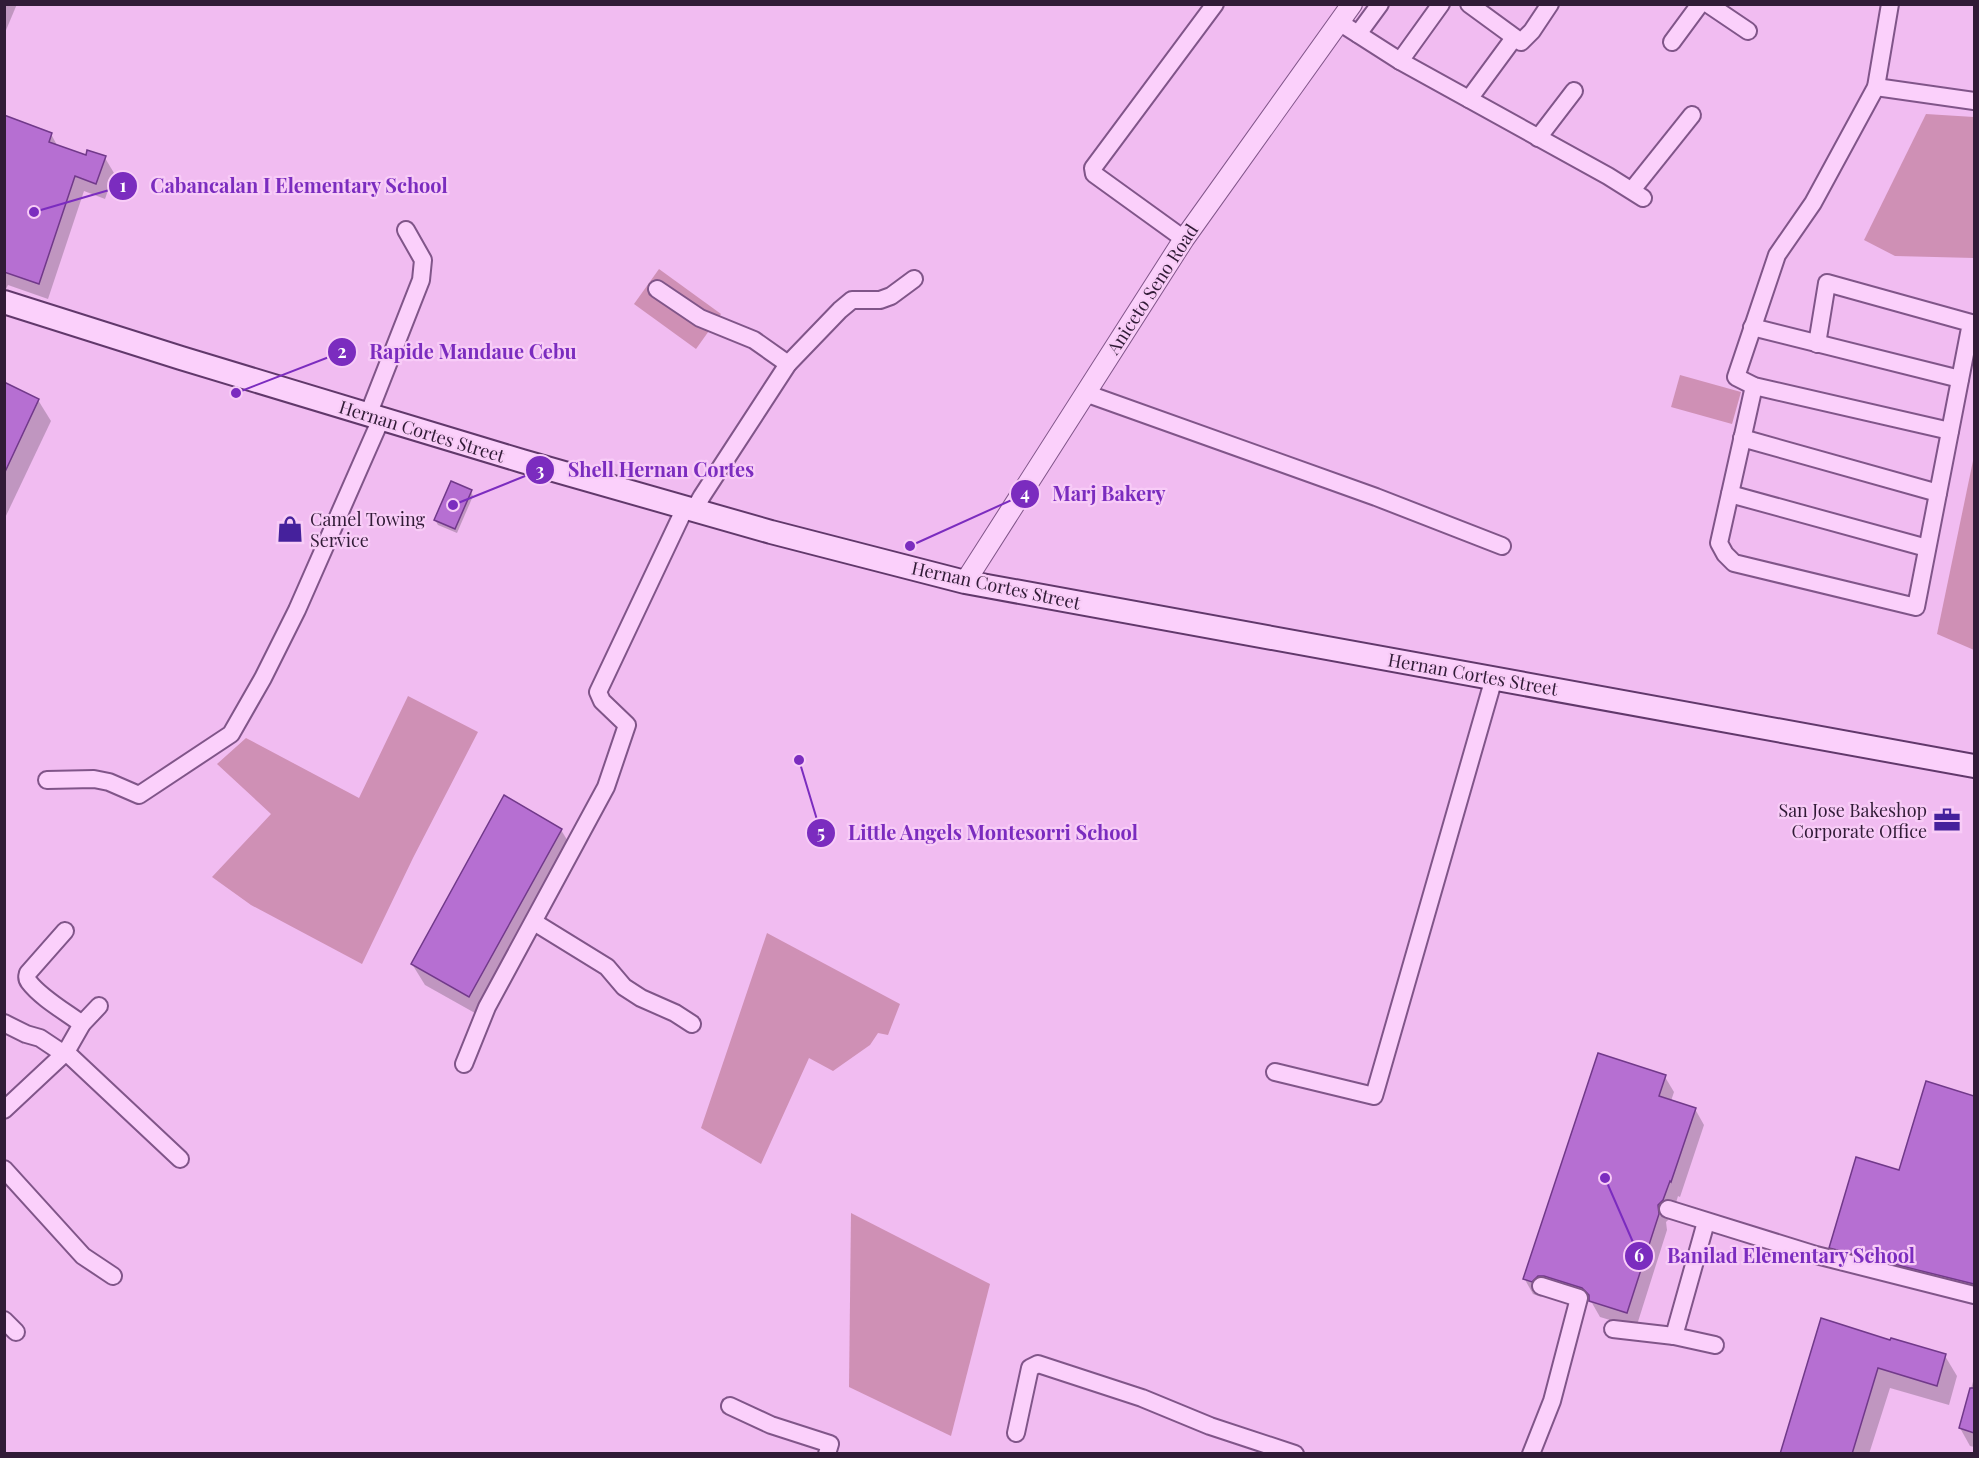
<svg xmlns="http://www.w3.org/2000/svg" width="1979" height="1458" font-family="'Playfair Display',serif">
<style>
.green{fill:#cf90b5}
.shadow{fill:#0003}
.building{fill:#b66fd2;stroke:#71398a;stroke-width:1.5}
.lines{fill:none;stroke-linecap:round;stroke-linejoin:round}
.minor-casing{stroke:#805589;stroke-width:20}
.tertiary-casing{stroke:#805589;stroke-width:22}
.secondary-casing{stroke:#61386b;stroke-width:26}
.minor{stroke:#fbd0fb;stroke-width:16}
.tertiary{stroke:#fbd0fb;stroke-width:20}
.secondary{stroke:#fbd0fb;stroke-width:22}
.labels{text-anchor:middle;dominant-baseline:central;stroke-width:4.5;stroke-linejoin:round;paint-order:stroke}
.street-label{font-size:18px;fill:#311b37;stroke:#f8ccf7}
.poi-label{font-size:18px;fill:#311b37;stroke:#f8ccf7;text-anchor:start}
.leader{fill:none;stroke:#7b2cbf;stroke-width:2}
.callout-dot{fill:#7b2cbf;stroke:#f8ccf7;stroke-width:2}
.mark-label{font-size:18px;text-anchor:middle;font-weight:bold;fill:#fff}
.callout-label{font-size:20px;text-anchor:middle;font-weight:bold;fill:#7b2cbf;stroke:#f8ccf7;stroke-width:4.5;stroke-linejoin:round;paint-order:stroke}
</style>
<rect width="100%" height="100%" fill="#f1bcf1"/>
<!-- green -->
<g class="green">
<polygon points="1926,114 1974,117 1974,258 1895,256 1864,240"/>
<polygon points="659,269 721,314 696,349 634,304"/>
<polygon points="1680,375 1741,392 1732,424 1671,407"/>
<polygon points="1974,456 1974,650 1937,634"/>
<polygon points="408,696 478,732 413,858 362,964 251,905 212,877 271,814 217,764 246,738 359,798"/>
<polygon points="767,933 900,1004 888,1035 878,1033 870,1045 833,1071 809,1058 761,1164 701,1128"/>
<polygon points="851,1213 990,1284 951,1436 849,1387"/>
</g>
<!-- shadow -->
<g class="shadow">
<polygon points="4,4 17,4 4,35"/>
<polygon points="4,117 51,134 58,147 86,157 105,158 114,173 105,199 84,191 48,299 8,285 6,289 4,289"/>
<polygon points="4,388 38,400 51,421 4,520"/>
<polygon points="471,492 473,496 457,533 438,525 435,520"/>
<polygon points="561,830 574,851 482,1017 425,985 412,964"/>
<polygon points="1665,1077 1674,1092 1671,1101 1695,1109 1704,1125 1680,1197 1678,1196 1672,1216 1666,1222 1667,1230 1636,1328 1600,1317 1592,1303 1554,1291 1547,1291 1541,1297 1533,1294 1524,1278"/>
<polygon points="1927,1083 1974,1098 1974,1301 1842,1267 1831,1247 1900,1172"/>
<polygon points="1891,1342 1945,1356 1957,1376 1949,1405 1890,1388 1869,1454 1781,1454"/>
<polygon points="1974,1378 1974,1447 1970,1446 1960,1428"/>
</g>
<!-- building -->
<g class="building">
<polygon points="4,115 52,133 49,142 86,155 87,150 106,156 96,184 75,176 39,284 4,272"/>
<polygon points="4,382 39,399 4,474"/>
<polygon points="451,481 472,490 455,529 434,520"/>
<polygon points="504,795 562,829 469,997 411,964"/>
<polygon points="1598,1053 1666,1075 1659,1096 1696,1108 1671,1182 1670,1181 1663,1200 1658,1205 1659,1214 1627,1313 1589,1301 1589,1295 1582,1288 1544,1276 1538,1276 1532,1282 1523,1279"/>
<polygon points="1926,1081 1974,1096 1974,1284 1829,1248 1856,1157 1899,1170"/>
<polygon points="1821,1318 1890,1340 1891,1338 1946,1354 1937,1386 1878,1368 1852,1454 1780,1454"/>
<polygon points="1970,1388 1974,1388 1974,1433 1959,1428"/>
</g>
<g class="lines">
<defs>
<g id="minor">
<polyline points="1469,4 1521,42 1532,31 1550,4"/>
<polyline points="1708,4 1748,31"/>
<polyline points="1890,4 1876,87 1813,203 1777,255 1736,377 1754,386 1950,431"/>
<polyline points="1339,22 1400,61 1608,176 1643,198"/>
<polyline points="1358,34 1380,4"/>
<polyline points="1672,42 1700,4"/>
<polyline points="1400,61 1441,4"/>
<polyline points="1876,87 1974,101"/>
<polyline points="1469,99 1511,42"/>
<polyline points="1538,138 1574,91"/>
<polyline points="1632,190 1692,115"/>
<polyline points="1184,239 1094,174 1093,168 1215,4"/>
<polyline points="657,289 700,318 754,340 788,364"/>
<polyline points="1752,327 1960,379"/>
<polyline points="1754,386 1719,543 1725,554 1734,563 1916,607 1971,323 1827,283 1817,344"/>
<polyline points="1085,393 1376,497 1502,546"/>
<polyline points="368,415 421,280 423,260 406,230"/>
<polyline points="1742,438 1938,493"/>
<polyline points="1730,494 1927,548"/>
<polyline points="694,510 702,496 788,364 840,310 852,300 880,300 891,296 914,279"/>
<polyline points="47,780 94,779 109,782 139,795 231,734 263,678 297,610 381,419"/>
<polyline points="534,922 607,967 624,987 641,998 675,1013 692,1024"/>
<path d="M 65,931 L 28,973 C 27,977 26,978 29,982 C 41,998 66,1012 82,1024"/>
<polyline points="4,1023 26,1034 40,1038 58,1050 66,1052 180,1159"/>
<polyline points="464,1064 487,1007 606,787 627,725 602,701 598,692 685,508"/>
<polyline points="1275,1072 1374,1096 1494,678"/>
<polyline points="4,1110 66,1052 82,1024 99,1006"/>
<polyline points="4,1169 83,1256 113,1276"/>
<polyline points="1668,1209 1816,1255 1974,1295"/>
<polyline points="4,1320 16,1332"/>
<polyline points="1613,1329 1674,1336 1715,1345"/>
<polyline points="1674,1336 1706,1222"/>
<polyline points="730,1406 771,1425 830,1444 827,1454"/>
<polyline points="1016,1433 1030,1368 1038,1364 1142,1398 1210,1426 1295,1454"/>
<polyline points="1531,1454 1552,1401 1579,1298 1541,1286"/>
</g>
<polyline id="tertiary" points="965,582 1184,239 1352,4"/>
<polyline id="secondary" points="4,302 181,358 522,461 771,532 965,582 1974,766"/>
</defs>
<!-- minor casing -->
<use href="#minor" class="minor-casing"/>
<!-- tertiary casing -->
<use href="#tertiary" class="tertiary-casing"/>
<!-- secondary casing -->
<use href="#secondary" class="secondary-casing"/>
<!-- minor -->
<use href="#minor" class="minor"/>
<!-- tertiary -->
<use href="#tertiary" class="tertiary"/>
<!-- secondary -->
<use href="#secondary" class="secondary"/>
</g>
<!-- icons -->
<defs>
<symbol id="shop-bare" viewBox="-9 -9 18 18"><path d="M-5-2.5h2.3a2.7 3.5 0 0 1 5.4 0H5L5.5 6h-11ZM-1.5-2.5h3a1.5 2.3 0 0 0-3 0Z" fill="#45219c" stroke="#f8ccf7" stroke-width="2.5" paint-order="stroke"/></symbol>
<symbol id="office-bare" viewBox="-9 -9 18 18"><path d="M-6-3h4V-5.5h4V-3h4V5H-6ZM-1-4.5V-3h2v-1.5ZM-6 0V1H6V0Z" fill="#45219c" stroke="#f8ccf7" stroke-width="2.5" paint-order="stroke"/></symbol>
</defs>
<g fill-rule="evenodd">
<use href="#shop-bare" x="271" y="510" width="38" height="38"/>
<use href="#office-bare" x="1928" y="801" width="38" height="38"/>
</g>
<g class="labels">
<!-- street labels -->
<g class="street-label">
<text transform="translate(1152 289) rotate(-57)">Aniceto Seno Road</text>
<text transform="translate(422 431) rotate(17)">Hernan Cortes Street</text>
<text transform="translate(996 585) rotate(12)">Hernan Cortes Street</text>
<text transform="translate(1473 674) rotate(10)">Hernan Cortes Street</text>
</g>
<!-- poi labels -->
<g class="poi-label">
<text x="310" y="519">Camel Towing<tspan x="310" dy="21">Service</tspan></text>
<text x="1927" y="810" text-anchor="end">San Jose Bakeshop<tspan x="1927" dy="21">Corporate Office</tspan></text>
</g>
</g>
<!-- callouts -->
<path class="leader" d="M34 212L123 186M236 393L342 352M453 505L540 470M910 546L1025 494M799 760L821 833M1605 1178L1639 1256"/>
<g class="callout-dot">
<circle cx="34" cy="212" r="6"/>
<circle cx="236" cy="393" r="6"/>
<circle cx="453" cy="505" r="6"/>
<circle cx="910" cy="546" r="6"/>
<circle cx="799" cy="760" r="6"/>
<circle cx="1605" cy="1178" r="6"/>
<circle cx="123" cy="186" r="15"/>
<circle cx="342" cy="352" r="15"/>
<circle cx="540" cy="470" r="15"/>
<circle cx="1025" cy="494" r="15"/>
<circle cx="821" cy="833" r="15"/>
<circle cx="1639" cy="1256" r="15"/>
</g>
<g class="mark-label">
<text x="123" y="192">1</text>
<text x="342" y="358">2</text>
<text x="540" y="477">3</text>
<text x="1025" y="500">4</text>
<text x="821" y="839">5</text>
<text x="1639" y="1262">6</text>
</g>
<g class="callout-label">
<text x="299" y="193">Cabancalan I Elementary School</text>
<text x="473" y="359">Rapide Mandaue Cebu</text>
<text x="661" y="477">Shell Hernan Cortes</text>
<text x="1109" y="501">Marj Bakery</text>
<text x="993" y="840">Little Angels Montesorri School</text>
<text x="1791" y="1263">Banilad Elementary School</text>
</g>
<!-- border -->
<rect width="1979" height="1458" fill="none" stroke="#311b37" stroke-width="12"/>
</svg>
